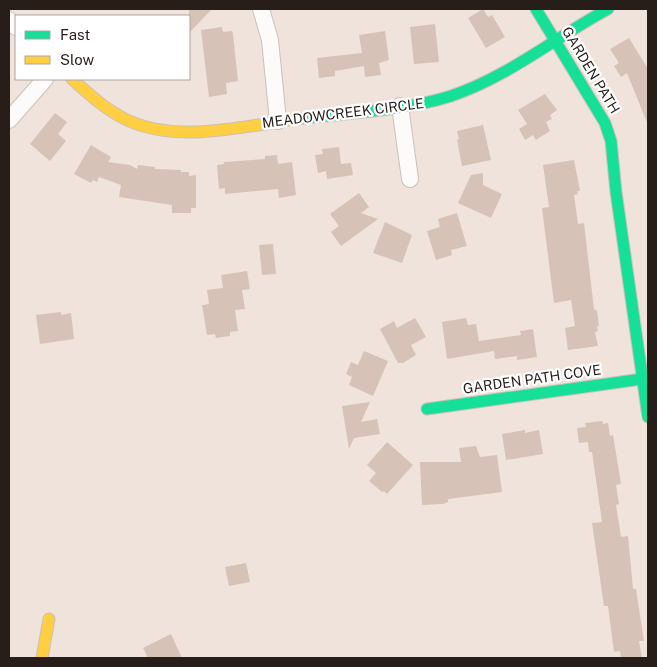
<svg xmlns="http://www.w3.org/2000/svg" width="657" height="667" font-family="'Public Sans',sans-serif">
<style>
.building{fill:#d7c2b7}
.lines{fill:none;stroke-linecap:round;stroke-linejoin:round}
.street-casing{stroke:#cbc1bb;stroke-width:18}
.fast-casing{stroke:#cbc1bb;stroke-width:13}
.slow-casing{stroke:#cbc1bb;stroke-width:13}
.street{stroke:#fdfbfa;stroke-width:16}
.fast{stroke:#16e098;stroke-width:11}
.slow{stroke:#ffcf43;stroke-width:11}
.labels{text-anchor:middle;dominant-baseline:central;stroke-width:4.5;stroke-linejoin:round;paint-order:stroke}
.street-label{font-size:14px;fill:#271e1a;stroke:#fff}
</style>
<rect width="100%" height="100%" fill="#f0e3dc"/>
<!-- building -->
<g class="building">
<polygon points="189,9 212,9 189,33"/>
<polygon points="483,9 488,17 492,15 505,37 486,48 468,18"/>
<polygon points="435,24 439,62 414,64 410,27"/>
<polygon points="222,27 223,32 232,31 233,34 238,81 226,83 227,94 209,97 201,30"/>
<polygon points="385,31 389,60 379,63 381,75 365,77 364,66 335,71 335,76 319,78 317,58 362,53 359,35"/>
<polygon points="629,38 648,69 648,125 627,73 621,77 614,66 619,63 610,49"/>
<polygon points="545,94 557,110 550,115 552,119 546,122 550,131 536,140 533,135 525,140 519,129 527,124 518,110"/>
<polygon points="55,113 67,122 58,134 66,141 50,161 30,144"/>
<polygon points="483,125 491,160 462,166 457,140 459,139 457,131"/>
<polygon points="91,145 111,157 108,162 130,165 137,169 138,165 155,167 155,169 181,170 181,172 189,172 189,176 196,175 196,208 191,208 191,213 172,213 172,205 119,197 121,185 99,177 97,182 93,180 91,183 74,174"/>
<polygon points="339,147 341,164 351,163 353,175 327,179 326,171 318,173 315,155 323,154 322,149"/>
<polygon points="277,155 278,164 292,162 296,195 279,198 278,189 225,194 225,188 219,189 217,165 224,164 224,162 265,159 265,156"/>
<polygon points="574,160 580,191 577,191 578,194 574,195 578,224 584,223 594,309 597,311 599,326 597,326 598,331 595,332 598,346 568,350 565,328 575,326 571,300 554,303 542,208 549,207 543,165"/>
<polygon points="483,173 483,185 502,194 491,218 458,203 471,175"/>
<polygon points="359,193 369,207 361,213 378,219 341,246 331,232 339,226 330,214"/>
<polygon points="457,213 467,246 451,250 452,255 436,260 427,231 440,227 438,219"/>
<polygon points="385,222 412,235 402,263 373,253"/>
<polygon points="273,244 276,274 262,275 259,245"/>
<polygon points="247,271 250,289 242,290 245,309 235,310 238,331 230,332 230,336 216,338 215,334 207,335 202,305 209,304 207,290 223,288 221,275"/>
<polygon points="61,312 61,315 71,313 74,339 40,344 36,315"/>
<polygon points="415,318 426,337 411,345 416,355 403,363 398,363 380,329 394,321 397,328"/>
<polygon points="466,318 468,325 476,324 479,341 521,335 520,331 533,329 537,357 517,360 517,356 495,359 494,351 447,359 442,322"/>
<polygon points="364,351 388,361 373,396 349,385 352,377 346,374 351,362 358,365"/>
<polygon points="370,402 361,422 377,419 380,434 354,438 349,449 342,406"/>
<polygon points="602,421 603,424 608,423 610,436 613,435 621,484 616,485 619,504 616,505 621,537 628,536 633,589 636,589 644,641 639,641 642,658 621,658 620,651 614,652 608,606 604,606 592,523 602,522 592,452 589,452 588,442 579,443 577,428 586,427 585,423"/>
<polygon points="525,430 525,433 539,430 543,454 506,460 502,434"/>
<polygon points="387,442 413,465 387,494 384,491 382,492 369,481 376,473 367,465"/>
<polygon points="476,446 480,457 497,455 502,492 448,499 448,502 443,504 422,505 420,462 461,462 459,448"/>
<polygon points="246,563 250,582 229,586 225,567"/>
<polygon points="171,634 182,658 148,658 143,648"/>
</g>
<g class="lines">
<defs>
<g id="street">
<polyline points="261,9 270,40 278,121"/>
<polyline points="9,20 16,27"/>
<polyline points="400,106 410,179"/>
<polyline points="9,120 45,79"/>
</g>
<g id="fast">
<polyline points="536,9 605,123 611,141 616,192 648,417"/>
<path d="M 297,119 C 347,113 404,111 451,96 C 508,77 556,37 608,9"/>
<polyline points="427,409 642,379"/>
</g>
<g id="slow">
<path d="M 72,79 C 89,94 106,110 127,120 C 179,144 243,126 297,119"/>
<polyline points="42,658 49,619"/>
</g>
</defs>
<!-- street casing -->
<use href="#street" class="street-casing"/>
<!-- fast casing -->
<use href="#fast" class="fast-casing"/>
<!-- slow casing -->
<use href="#slow" class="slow-casing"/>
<!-- street -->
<use href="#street" class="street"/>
<!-- fast -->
<use href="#fast" class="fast"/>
<!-- slow -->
<use href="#slow" class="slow"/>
</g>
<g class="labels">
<!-- street labels -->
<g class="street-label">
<text transform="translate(591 70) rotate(59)">GARDEN PATH</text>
<text transform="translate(343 113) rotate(-7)">MEADOWCREEK CIRCLE</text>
<text transform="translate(532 379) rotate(-8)">GARDEN PATH COVE</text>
</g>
</g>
<!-- border -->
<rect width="657" height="667" fill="none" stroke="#271e1a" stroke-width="20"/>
<!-- legend -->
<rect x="15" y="15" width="175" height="65" fill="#ffffff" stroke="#a9a5a3"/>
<rect x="25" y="31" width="25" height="8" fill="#16e098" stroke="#a9a5a3"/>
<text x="60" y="40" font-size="15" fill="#271e1a">Fast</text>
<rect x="25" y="56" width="25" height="8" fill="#ffcf43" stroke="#a9a5a3"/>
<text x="60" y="65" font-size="15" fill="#271e1a">Slow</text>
</svg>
